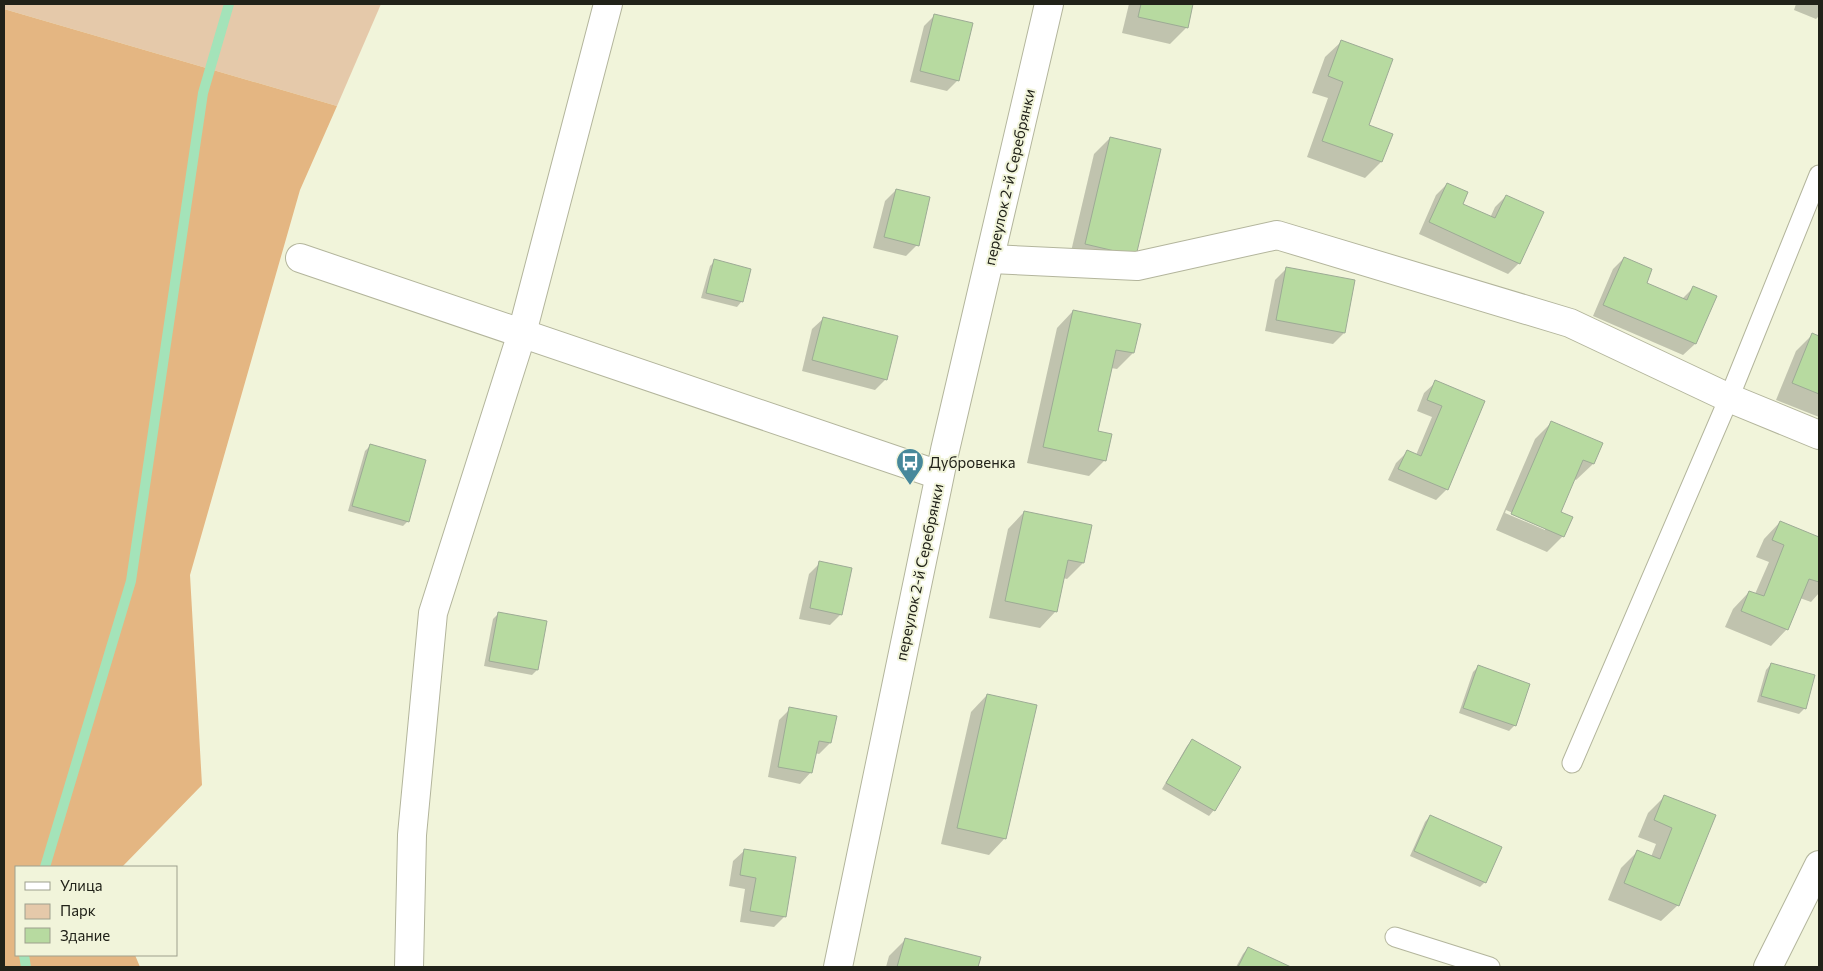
<svg xmlns="http://www.w3.org/2000/svg" width="1823" height="971" font-family="Commissioner,sans-serif">
<style>
.green{fill:#e5c9aa}
.forest{fill:#e4b682}
.shadow{fill:#0003;fill-rule:evenodd}
.lines{fill:none;stroke-linecap:round;stroke-linejoin:round}
.stream{stroke:#a4e3b9;stroke-width:10}
.building{fill:#b7daa0;stroke:#9dab95}
.service-casing{stroke:#b3b59c;stroke-width:21}
.minor-casing{stroke:#b3b59c;stroke-width:30}
.service{stroke:#fff;stroke-width:19}
.minor{stroke:#fff;stroke-width:28}
.labels{text-anchor:middle;dominant-baseline:central;stroke-width:4;stroke-linejoin:round;paint-order:stroke}
.street-label{font-size:15px;fill:#212219;stroke:#f1f4da}
.poi-label{font-size:15px;fill:#212219;stroke:#f1f4da;text-anchor:start}
</style>
<rect width="100%" height="100%" fill="#f1f4da"/>
<!-- green -->
<polygon class="green" points="4,4 381,4 337,106 4,9"/>
<!-- forest -->
<polygon class="forest" points="4,9 337,106 300,190 190,575 202,785 122,867 16,867 16,955 135,955 140,967 4,967"/>
<!-- shadow -->
<g class="shadow">
<polygon points="1129,4 1192,4 1187,27 1170,44 1122,33"/>
<polygon points="1796,4 1819,4 1819,16 1816,19 1794,10"/>
<polygon points="935,15 958,80 947,91 910,82 924,26"/>
<polygon points="1342,41 1368,126 1381,162 1365,178 1307,157 1328,98 1312,93 1325,57"/>
<polygon points="1110,138 1119,272 1069,260 1094,154"/>
<polygon points="1447,184 1461,205 1490,218 1495,207 1506,196 1519,263 1508,274 1419,234 1436,195"/>
<polygon points="896,190 917,245 906,256 873,248 885,201"/>
<polygon points="1624,258 1645,283 1682,299 1694,287 1715,296 1695,344 1683,355 1593,316 1613,269"/>
<polygon points="715,261 742,301 737,307 701,298 710,266"/>
<polygon points="1286,269 1344,333 1333,344 1265,331 1275,280"/>
<polygon points="1073,311 1139,325 1133,353 1117,369 1111,368 1097,432 1105,460 1089,476 1027,463 1057,328"/>
<polygon points="824,318 886,379 875,390 802,371 812,329"/>
<polygon points="1812,335 1819,337 1819,417 1776,400 1796,351"/>
<polygon points="1436,382 1483,402 1447,489 1436,500 1388,480 1396,463 1407,452 1416,455 1432,417 1417,411 1424,393"/>
<path d="M 1551,423 L 1593,464 L 1576,480 L 1574,479 L 1559,513 L 1563,536 L 1547,552 L 1496,530 L 1535,439 ZM 1506,510 L 1545,527 L 1545,530 L 1505,513 Z"/>
<polygon points="370,446 408,521 403,526 348,511 365,451"/>
<polygon points="1024,512 1083,563 1067,579 1063,578 1056,611 1040,628 989,618 1008,529"/>
<polygon points="1780,522 1819,538 1819,593 1811,602 1800,598 1787,629 1771,646 1725,627 1733,609 1749,592 1755,594 1769,562 1756,557 1764,539"/>
<polygon points="820,563 841,614 830,625 799,619 809,574"/>
<polygon points="498,614 537,670 532,675 484,666 493,619"/>
<polygon points="1771,664 1814,676 1804,709 1799,714 1757,702 1766,670"/>
<polygon points="1478,667 1515,725 1509,731 1459,713 1473,672"/>
<polygon points="987,695 1005,838 989,855 941,844 971,712"/>
<polygon points="790,709 830,743 819,754 815,753 811,772 800,784 768,777 779,720"/>
<polygon points="1192,741 1214,810 1209,816 1162,789 1187,746"/>
<polygon points="1665,796 1714,816 1678,905 1661,921 1608,900 1621,868 1638,851 1651,857 1656,844 1638,837 1648,813"/>
<polygon points="1430,816 1485,882 1480,887 1410,856 1425,822"/>
<polygon points="745,850 785,916 774,927 740,922 745,889 729,886 733,861"/>
<polygon points="905,940 979,958 977,967 886,967 889,956"/>
<polygon points="1248,948 1288,967 1236,967 1243,954"/>
</g>
<g class="lines">
<!-- stream -->
<g class="stream">
<polyline points="45,867 131,581 203,93 229,4"/>
<polyline points="24,955 26,967"/>
</g>
</g>
<!-- building -->
<g class="building">
<polygon points="1141,4 1193,4 1188,28 1138,17"/>
<polygon points="934,14 973,23 959,81 920,71"/>
<polygon points="1341,40 1393,59 1369,125 1393,134 1382,162 1322,141 1343,82 1328,76"/>
<polygon points="1110,137 1161,149 1136,256 1085,244"/>
<polygon points="1447,183 1468,192 1463,204 1495,218 1506,195 1544,212 1520,264 1429,222"/>
<polygon points="896,189 930,197 919,246 884,237"/>
<polygon points="1624,257 1652,269 1647,283 1687,300 1693,286 1717,296 1696,344 1603,305"/>
<polygon points="714,259 751,269 743,302 706,293"/>
<polygon points="1286,267 1355,280 1345,333 1276,320"/>
<polygon points="1073,310 1141,324 1134,353 1116,350 1098,431 1112,434 1106,461 1043,447"/>
<polygon points="823,317 898,336 887,380 812,360"/>
<polygon points="1812,333 1819,336 1819,394 1792,383"/>
<polygon points="1435,380 1485,401 1448,490 1398,469 1407,450 1421,456 1442,406 1427,400"/>
<polygon points="1551,421 1603,443 1594,464 1583,460 1561,512 1573,517 1564,537 1511,514"/>
<polygon points="370,444 426,460 409,522 352,506"/>
<polygon points="1024,511 1092,525 1084,563 1068,560 1057,612 1005,601"/>
<polygon points="1780,521 1819,537 1819,582 1809,579 1788,630 1741,611 1749,591 1764,596 1784,545 1772,540"/>
<polygon points="819,561 852,568 842,615 810,608"/>
<polygon points="498,612 547,621 538,670 489,661"/>
<polygon points="1771,663 1815,675 1806,709 1761,696"/>
<polygon points="1478,665 1530,684 1516,726 1463,708"/>
<polygon points="987,694 1037,705 1006,839 957,828"/>
<polygon points="789,707 837,716 831,743 819,741 812,773 778,767"/>
<polygon points="1192,739 1241,767 1215,811 1166,783"/>
<polygon points="1664,795 1716,815 1679,906 1624,883 1637,850 1660,859 1672,828 1654,820"/>
<polygon points="1430,815 1502,847 1486,883 1414,851"/>
<polygon points="744,849 796,857 786,917 750,911 756,878 740,875"/>
<polygon points="905,938 981,957 978,967 897,967"/>
<polygon points="1248,947 1291,967 1238,967"/>
</g>
<g class="lines">
<defs>
<g id="service">
<polyline points="1572,763 1729,398 1819,175"/>
<polyline points="1395,937 1490,967"/>
</g>
<g id="minor">
<polyline points="300,258 939,475"/>
<polyline points="991,259 1137,266 1277,235 1570,323 1729,398 1819,435"/>
<polyline points="409,967 412,835 433,613 522,333 608,4"/>
<polyline points="838,967 945,450 1049,4"/>
<polyline points="1768,967 1819,865"/>
</g>
</defs>
<!-- service casing -->
<use href="#service" class="service-casing"/>
<!-- minor casing -->
<use href="#minor" class="minor-casing"/>
<!-- service -->
<use href="#service" class="service"/>
<!-- minor -->
<use href="#minor" class="minor"/>
</g>
<!-- icons -->
<defs>
<symbol id="bus-pin" viewBox="-11 -11 22 30"><path d="M0 17L-7.5 6A9.5 9.5 0 1 1 7.5 6Z" fill="#47889b" stroke="#f1f4da"/><path d="M-5-6H5V4H4V6H2V4H-2V6H-4V4H-5ZM-3.5-4V0h7V-4ZM-3.5 1.2v1.5H-2V1.2ZM2 1.2v1.5H3.5V1.2Z" fill="#fff"/></symbol>
</defs>
<g fill-rule="evenodd">
<use href="#bus-pin" x="894" y="446" width="32" height="43"/>
</g>
<g class="labels">
<!-- street labels -->
<g class="street-label">
<text transform="translate(1009 177) rotate(-77)">переулок 2-й Серебрянки</text>
<text transform="translate(919 572) rotate(-78)">переулок 2-й Серебрянки</text>
</g>
<!-- poi labels -->
<g class="poi-label">
<text x="929" y="462">Дубровенка</text>
</g>
</g>
<!-- border -->
<rect width="1823" height="971" fill="none" stroke="#212219" stroke-width="10"/>
<!-- legend -->
<rect x="15" y="866" width="162" height="90" fill="#f1f4da" stroke="#9ea08d"/>
<rect x="25" y="882" width="25" height="8" fill="#ffffff" stroke="#9ea08d"/>
<text x="60" y="891" font-size="15" fill="#212219">Улица</text>
<rect x="25" y="904" width="25" height="15" fill="#e5c9aa" stroke="#9ea08d"/>
<text x="60" y="916" font-size="15" fill="#212219">Парк</text>
<rect x="25" y="928" width="25" height="15" fill="#b7daa0" stroke="#9ea08d"/>
<text x="60" y="941" font-size="15" fill="#212219">Здание</text>
</svg>
